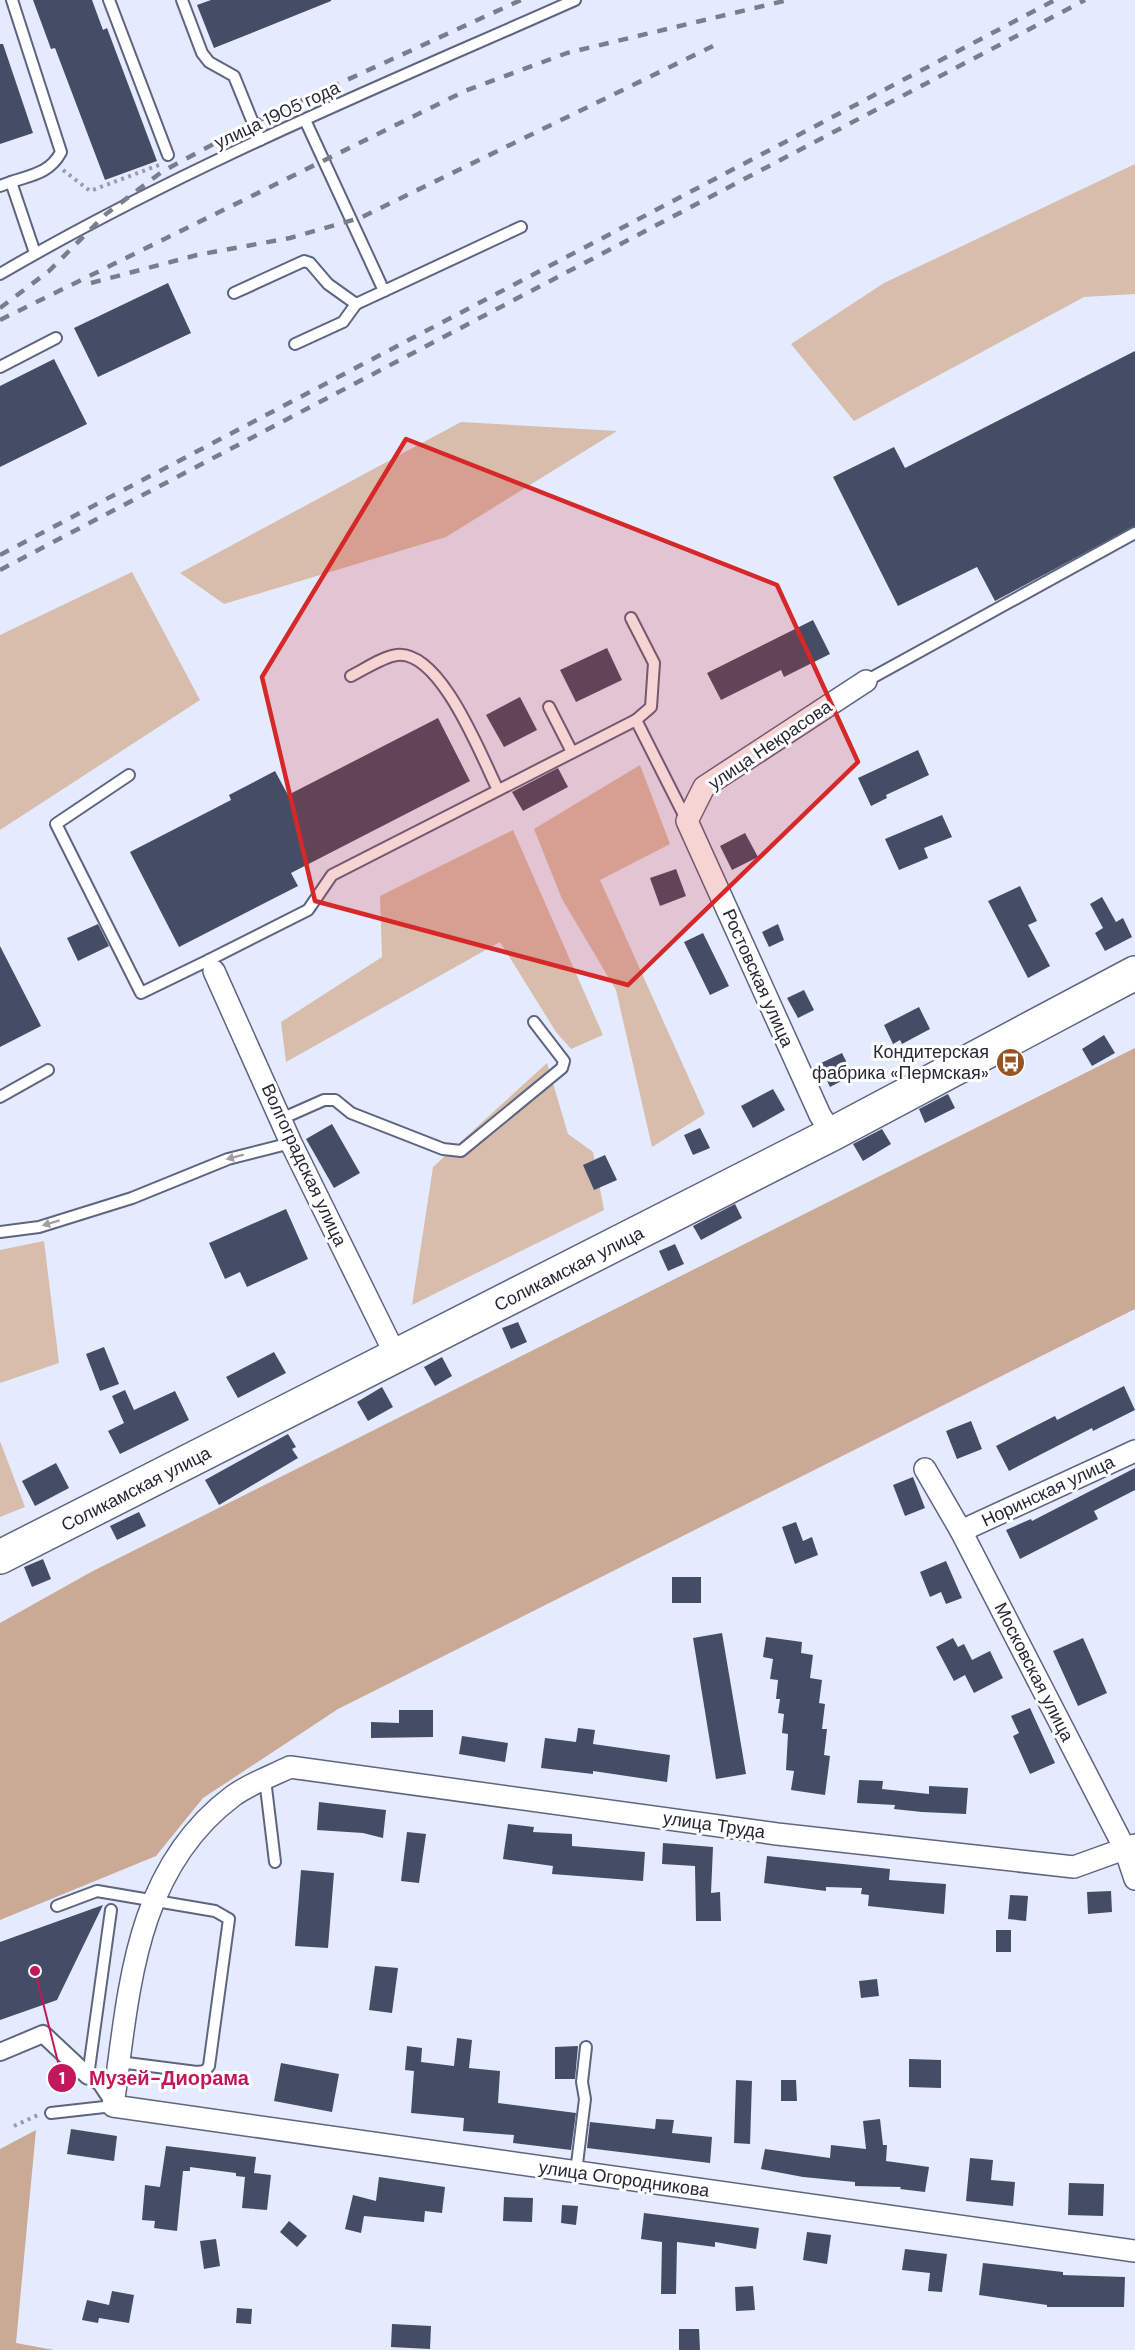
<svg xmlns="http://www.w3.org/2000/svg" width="1135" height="2350" font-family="'DM Sans',sans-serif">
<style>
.green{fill:#d8bdac}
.forest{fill:#caa995}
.building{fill:#454c66}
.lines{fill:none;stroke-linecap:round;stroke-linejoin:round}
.service-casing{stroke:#5d6580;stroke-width:14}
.pedestrian-casing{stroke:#5d6580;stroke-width:20}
.minor-casing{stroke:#5d6580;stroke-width:24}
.primary-casing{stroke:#5d6580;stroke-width:36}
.path{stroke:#979cac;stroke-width:4;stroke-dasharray:3 4.5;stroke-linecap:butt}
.service{stroke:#fff;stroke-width:10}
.pedestrian{stroke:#fff;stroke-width:16}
.minor{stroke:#fff;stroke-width:21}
.primary{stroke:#fff;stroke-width:33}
.rail{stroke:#797e8d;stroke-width:4.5;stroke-dasharray:10 10;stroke-linecap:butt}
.oneway{fill:#9d9fa4}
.marked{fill:#d62828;fill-opacity:0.2;stroke:#d62828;stroke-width:4.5;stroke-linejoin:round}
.labels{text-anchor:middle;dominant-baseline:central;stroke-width:6;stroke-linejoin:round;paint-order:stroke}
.street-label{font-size:18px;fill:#262935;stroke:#fff}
.poi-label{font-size:18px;fill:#262935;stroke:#fff;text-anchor:end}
.leader{fill:none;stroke:#c2185b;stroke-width:2}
.callout-dot{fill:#c2185b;stroke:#fff;stroke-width:2}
.mark-label{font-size:18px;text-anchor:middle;font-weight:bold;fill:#fff}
.callout-label{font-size:20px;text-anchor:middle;font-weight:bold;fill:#c2185b;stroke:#fff;stroke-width:6;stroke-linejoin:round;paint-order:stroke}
</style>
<rect width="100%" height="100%" fill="#e5ebfe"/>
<!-- green -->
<g class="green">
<polygon points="1135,164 1135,294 1084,297 854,421 791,344 884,283"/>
<polygon points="461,422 617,431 446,537 224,604 180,573"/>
<polygon points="132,572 200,700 0,830 0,635"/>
<polygon points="640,765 670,844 600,880 705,1114 652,1147 616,990 562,899 534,829"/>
<polygon points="513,830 603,1035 571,1049 556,1032 500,942 286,1062 281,1022 382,957 380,896"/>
<polygon points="547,1063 568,1134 593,1152 604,1210 412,1305 433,1167"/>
<polygon points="44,1241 59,1363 0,1383 0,1250"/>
<polygon points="0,1441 25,1507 0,1517"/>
</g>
<!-- forest -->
<g class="forest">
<polygon points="1135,1048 1135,1309 338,1709 203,1798 156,1856 0,1920 0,1623 91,1572"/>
<polygon points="36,2130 16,2343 54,2350 0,2350 0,2149"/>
</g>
<!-- building -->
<g class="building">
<polygon points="33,0 92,0 103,30 107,28 157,161 105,180 55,48 51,49"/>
<polygon points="211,0 331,0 331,1 214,48 197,5"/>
<polygon points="0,44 3,44 33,133 0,144"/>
<polygon points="168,283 191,333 98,377 74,328"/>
<polygon points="1135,351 1135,526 995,601 977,567 898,606 833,477 894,447 905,468"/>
<polygon points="54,359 87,424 0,467 0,386"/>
<polygon points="813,620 830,654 784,677 781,670 721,700 707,673"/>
<polygon points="607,648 622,680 576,702 560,670"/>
<polygon points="520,697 537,730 504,747 486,715"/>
<polygon points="438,718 470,781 291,873 298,886 179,947 130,852 231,800 229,795 275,771 288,795"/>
<polygon points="918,750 929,775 886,795 887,798 871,806 858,778"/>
<polygon points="558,768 568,787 523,811 512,792"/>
<polygon points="942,815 952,837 924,848 928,858 899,870 885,839"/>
<polygon points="745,833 758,857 732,870 720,846"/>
<polygon points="676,869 686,896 660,906 650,878"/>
<polygon points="1020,886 1037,921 1028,925 1050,966 1028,978 988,901"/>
<polygon points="1102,897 1116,922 1123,918 1132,937 1105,951 1095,933 1103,928 1090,904"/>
<polygon points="98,924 109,946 78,961 67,938"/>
<polygon points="778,924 784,940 769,947 762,932"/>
<polygon points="703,933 729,986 710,995 684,942"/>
<polygon points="0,946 41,1026 0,1047"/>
<polygon points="804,990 814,1010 798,1018 787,998"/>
<polygon points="919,1007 930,1029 902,1044 900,1040 893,1044 884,1025"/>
<polygon points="1104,1035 1115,1053 1092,1066 1082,1049"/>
<polygon points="842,1053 853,1075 830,1087 819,1064"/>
<polygon points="773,1089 785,1110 753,1128 741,1106"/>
<polygon points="948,1094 955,1108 925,1123 919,1109"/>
<polygon points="332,1124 360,1173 334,1188 306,1139"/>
<polygon points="700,1128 710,1148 693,1155 684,1135"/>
<polygon points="882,1129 891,1144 863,1161 853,1144"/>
<polygon points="605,1155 617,1180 594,1190 583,1165"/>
<polygon points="735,1204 742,1218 701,1240 693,1226"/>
<polygon points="286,1209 308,1259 247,1287 240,1272 225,1279 209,1243"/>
<polygon points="675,1244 684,1264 668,1271 659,1251"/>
<polygon points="518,1322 527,1342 511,1349 502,1328"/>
<polygon points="104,1347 119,1384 100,1391 86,1354"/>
<polygon points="274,1352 286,1373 238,1398 226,1377"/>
<polygon points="442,1357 452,1376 435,1386 424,1367"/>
<polygon points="1124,1386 1135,1410 1093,1431 1092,1428 1009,1471 996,1446 1055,1416 1057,1420"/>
<polygon points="382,1387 393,1407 368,1421 357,1402"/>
<polygon points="125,1390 134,1410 175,1391 189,1420 120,1454 108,1431 124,1423 112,1396"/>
<polygon points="971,1421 982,1449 957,1459 946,1431"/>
<polygon points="288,1434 296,1447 292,1449 298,1458 219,1505 205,1480"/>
<polygon points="56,1463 69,1488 35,1506 22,1481"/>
<polygon points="1135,1468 1135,1490 1094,1511 1098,1519 1020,1559 1006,1530 1031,1519 1032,1521"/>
<polygon points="913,1477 925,1508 905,1516 893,1485"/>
<polygon points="139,1512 146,1526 117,1540 110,1526"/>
<polygon points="796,1522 803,1541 812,1537 818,1555 795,1564 782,1527"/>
<polygon points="43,1559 51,1579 32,1587 24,1567"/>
<polygon points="946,1561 962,1598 946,1604 941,1592 930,1597 920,1572"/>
<rect x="672" y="1577" width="29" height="26"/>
<polygon points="722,1633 746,1774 716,1779 693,1638"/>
<polygon points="766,1637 802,1642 801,1653 813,1655 810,1678 822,1680 819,1703 825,1704 822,1729 827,1729 824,1755 830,1756 825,1795 791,1790 794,1771 786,1770 788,1734 782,1733 784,1714 778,1713 780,1699 776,1699 778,1680 770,1679 773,1659 763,1657"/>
<polygon points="953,1638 958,1647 964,1644 972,1660 990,1651 1003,1678 974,1693 965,1675 954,1681 936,1647"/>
<polygon points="1083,1638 1107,1693 1078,1706 1053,1651"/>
<polygon points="1030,1708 1055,1763 1030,1774 1013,1736 1019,1733 1011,1716"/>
<polygon points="399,1710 433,1710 433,1737 371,1738 371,1722 399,1723"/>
<polygon points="578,1728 595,1730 593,1744 670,1755 667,1782 593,1771 593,1774 541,1768 545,1738 576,1742"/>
<polygon points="462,1736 508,1743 505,1762 459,1754"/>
<polygon points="859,1780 883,1781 882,1789 929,1794 929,1786 968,1788 966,1814 922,1812 894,1809 895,1805 857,1803"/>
<polygon points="319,1802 386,1810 383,1838 363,1833 317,1830"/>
<polygon points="508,1824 534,1827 533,1832 572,1834 572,1846 645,1852 643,1881 552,1874 553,1866 503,1859"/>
<polygon points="407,1832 426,1834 419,1883 401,1881"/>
<polygon points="663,1843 713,1847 711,1893 720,1892 721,1921 696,1921 695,1866 662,1864"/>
<polygon points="767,1856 890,1869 889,1880 946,1884 944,1914 868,1906 869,1895 861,1894 862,1888 826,1887 826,1891 764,1883"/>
<polygon points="301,1870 334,1873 328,1948 295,1946"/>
<polygon points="1111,1891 1112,1912 1088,1914 1087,1892"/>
<polygon points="1010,1895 1028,1896 1026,1921 1008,1919"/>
<polygon points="103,1905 57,2000 0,2020 0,1942"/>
<rect x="996" y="1930" width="15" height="22"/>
<polygon points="375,1966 398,1968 392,2013 369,2010"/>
<polygon points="877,1979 879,1996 861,1998 859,1981"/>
<polygon points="457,2038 472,2040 469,2068 500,2071 498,2103 576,2113 571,2150 513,2143 514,2135 463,2131 464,2118 411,2113 414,2071 405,2070 407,2046 422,2048 421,2062 454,2066"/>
<polygon points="578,2046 575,2079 555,2079 555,2047"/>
<polygon points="909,2059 941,2060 941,2088 909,2087"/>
<polygon points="281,2063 339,2074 332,2112 274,2101"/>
<polygon points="736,2080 752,2081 750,2144 734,2143"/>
<polygon points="781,2080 796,2080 797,2101 781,2101"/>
<polygon points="656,2119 674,2120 672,2133 712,2137 710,2163 587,2148 590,2122 655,2129"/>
<polygon points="880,2119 883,2145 887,2145 886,2161 929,2167 925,2192 900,2189 901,2187 855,2186 855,2182 803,2177 761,2169 765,2149 830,2158 831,2145 866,2149 863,2121"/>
<polygon points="71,2129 117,2136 114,2161 67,2154"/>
<polygon points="166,2146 256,2157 254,2173 271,2175 267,2210 242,2208 245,2177 236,2176 236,2173 190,2167 190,2171 183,2171 177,2231 154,2228 155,2221 142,2220 145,2185 160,2187"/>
<polygon points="970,2158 993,2160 991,2180 1015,2182 1013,2206 966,2201"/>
<polygon points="379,2177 445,2187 442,2213 425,2211 424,2222 364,2216 361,2233 345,2229 353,2195 376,2201"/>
<polygon points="1069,2183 1104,2184 1103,2216 1068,2215"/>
<polygon points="504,2197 533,2198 532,2222 503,2221"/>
<polygon points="562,2205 578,2206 576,2225 561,2223"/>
<polygon points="644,2213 759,2228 756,2249 715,2242 715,2247 677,2242 676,2294 661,2294 662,2242 641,2239"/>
<polygon points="289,2221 307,2236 297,2247 280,2232"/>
<polygon points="807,2232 831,2235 827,2264 803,2260"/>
<polygon points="216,2239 220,2266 204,2269 200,2241"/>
<polygon points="905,2249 947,2254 942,2292 928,2291 930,2273 902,2270"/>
<polygon points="983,2263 1063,2272 1063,2275 1125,2277 1124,2307 1047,2307 1047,2305 979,2295"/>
<polygon points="753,2286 755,2310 736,2311 735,2287"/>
<polygon points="112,2291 134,2295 129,2323 99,2318 98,2323 82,2320 87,2300 109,2305"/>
<polygon points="237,2308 252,2309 251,2324 236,2323"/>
<polygon points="392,2324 431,2326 430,2349 391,2347"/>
<polygon points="679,2329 699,2329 700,2350 679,2350"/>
</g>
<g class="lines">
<defs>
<g id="service">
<polyline points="109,0 168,155"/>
<polyline points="182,0 202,53 209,62 234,76 260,140"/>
<polyline points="305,120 384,291 521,227"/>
<path d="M 11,182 C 32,175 50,173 61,152 L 12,0"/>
<polyline points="0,186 11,182 35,253"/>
<path d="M 0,274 C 183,167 381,86 575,0"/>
<polyline points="234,293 304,261 310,263 328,284 356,304"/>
<polyline points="295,344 343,322 356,304 384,291"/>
<polyline points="0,367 56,338"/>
<polyline points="631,618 654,663 651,707 636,720"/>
<path d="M 351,676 C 365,669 382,657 397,655 C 441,650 482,758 498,790"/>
<polyline points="866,681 1135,533"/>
<polyline points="549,707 572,752"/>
<polyline points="129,775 56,824 141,993 209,960"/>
<polyline points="214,971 209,960 308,910 332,875 636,720 687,821"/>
<polyline points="0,1097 48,1070"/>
<polyline points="281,1119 324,1100 335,1100 351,1113 443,1149 461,1151 562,1068 564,1061 534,1022"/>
<polyline points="0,1232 39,1227 132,1198 228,1159 291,1143"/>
<polyline points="265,1779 275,1862"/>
<polyline points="57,1906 97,1891 215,1911 229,1919 209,2066 205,2071 197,2072 119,2062"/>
<polyline points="51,2113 113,2106 99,2085 88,2076 111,1910"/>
<polyline points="576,2172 585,2099 582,2082 586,2047"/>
</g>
<polyline id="pedestrian" points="0,2052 43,2034 88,2076"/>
<g id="minor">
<polyline points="214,971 291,1143 397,1358"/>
<polyline points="832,1134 820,1115 687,821 704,787 866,681"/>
<polyline points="925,1469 961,1531 1125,1849 1135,1879"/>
<polyline points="961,1531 1135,1451"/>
<path d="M 1135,1845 L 1074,1867 L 777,1834 L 290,1767 C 272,1776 249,1784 233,1796 C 133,1871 129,1993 113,2106 L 1135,2251"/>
</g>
<polyline id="primary" points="0,1557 832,1134 1135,973"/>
</defs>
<!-- service casing -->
<use href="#service" class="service-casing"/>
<!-- pedestrian casing -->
<use href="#pedestrian" class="pedestrian-casing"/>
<!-- minor casing -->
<use href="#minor" class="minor-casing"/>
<!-- primary casing -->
<use href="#primary" class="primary-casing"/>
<!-- path -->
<g class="path">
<polyline points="63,170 90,191 159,165"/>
<polyline points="14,2126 38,2115"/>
</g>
<!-- service -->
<use href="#service" class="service"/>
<!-- pedestrian -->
<use href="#pedestrian" class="pedestrian"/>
<!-- minor -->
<use href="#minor" class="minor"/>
<!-- primary -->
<use href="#primary" class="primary"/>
<!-- rail -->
<g class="rail">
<polyline points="91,283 197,255 290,238 360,218 713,46"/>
<polyline points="0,308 49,271 106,214 163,171 253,123 521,0"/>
<polyline points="0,320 465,91 567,53 788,0"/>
<polyline points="0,555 1055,0"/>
<polyline points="0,570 1085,0"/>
</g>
</g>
<!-- one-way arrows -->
<defs><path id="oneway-solid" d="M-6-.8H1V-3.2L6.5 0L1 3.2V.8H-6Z" transform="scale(1.5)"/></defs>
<g class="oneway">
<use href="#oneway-solid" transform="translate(235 1157) rotate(165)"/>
<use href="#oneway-solid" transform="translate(51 1223) rotate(163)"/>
</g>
<!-- marked area -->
<path class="marked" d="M 406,439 L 777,585 L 858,762 L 628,985 L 315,901 L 262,677 Z"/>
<!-- icons -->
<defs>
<symbol id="bus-disc" viewBox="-11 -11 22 22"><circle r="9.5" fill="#955421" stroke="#fff"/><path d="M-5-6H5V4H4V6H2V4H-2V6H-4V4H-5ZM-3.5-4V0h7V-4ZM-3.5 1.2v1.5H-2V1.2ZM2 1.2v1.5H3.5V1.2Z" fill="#fff"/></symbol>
</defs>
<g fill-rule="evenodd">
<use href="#bus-disc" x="994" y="1046" width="33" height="33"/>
</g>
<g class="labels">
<!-- street labels -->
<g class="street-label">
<text transform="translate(277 115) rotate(-25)">улица 1905 года</text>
<text transform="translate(770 745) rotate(-34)">улица Некрасова</text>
<text transform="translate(758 978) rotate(66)">Ростовская улица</text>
<text transform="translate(304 1165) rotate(65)">Волгоградская улица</text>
<text transform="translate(569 1269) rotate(-27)">Соликамская улица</text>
<text transform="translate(136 1489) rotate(-27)">Соликамская улица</text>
<text transform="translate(1048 1491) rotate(-25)">Норинская улица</text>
<text transform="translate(1034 1672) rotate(63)">Московская улица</text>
<text transform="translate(714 1825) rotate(8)">улица Труда</text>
<text transform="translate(624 2179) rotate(8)">улица Огородникова</text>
</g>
<!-- poi labels -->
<g class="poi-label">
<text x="989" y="1052">Кондитерская<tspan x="989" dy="21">фабрика «Пермская»</tspan></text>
</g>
</g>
<!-- callouts -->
<path class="leader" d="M35 1971L62 2078"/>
<g class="callout-dot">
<circle cx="35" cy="1971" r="6"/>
<circle cx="62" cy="2078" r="15"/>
</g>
<g class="mark-label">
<text x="62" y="2084">1</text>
</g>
<g class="callout-label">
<text x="169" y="2085">Музей-Диорама</text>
</g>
</svg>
